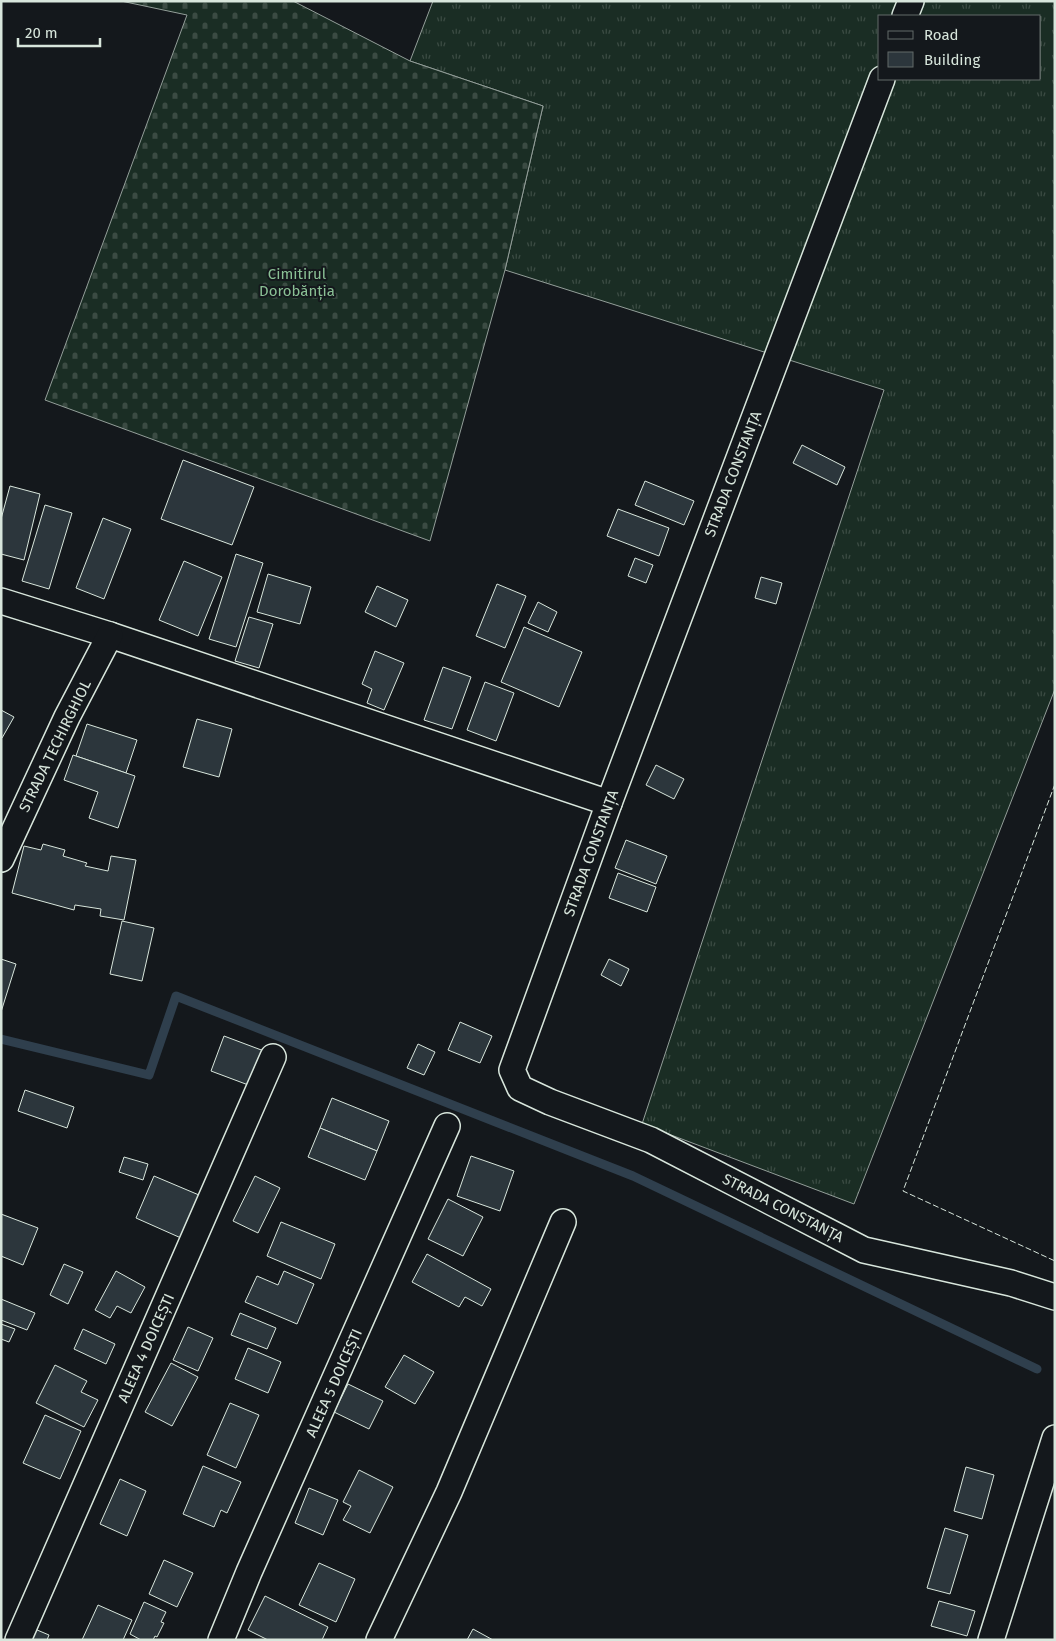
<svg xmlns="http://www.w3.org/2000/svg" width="1056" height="1641" font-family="'Fira Sans',sans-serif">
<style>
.grass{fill:url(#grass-tufts);stroke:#939e99;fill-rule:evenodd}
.cemetery{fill:url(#cemetery-stones);stroke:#939e99}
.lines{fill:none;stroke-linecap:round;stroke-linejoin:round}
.stream{stroke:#2f3f4d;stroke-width:9}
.building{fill:#2c363c;stroke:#d8e6dc}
.minor-casing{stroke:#d8e6dc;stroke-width:28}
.minor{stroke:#14181c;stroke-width:25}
.fence{stroke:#d8e6dc;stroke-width:1;stroke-dasharray:6 2.5;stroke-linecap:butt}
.labels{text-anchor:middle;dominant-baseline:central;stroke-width:4;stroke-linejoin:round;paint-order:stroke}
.park-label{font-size:15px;fill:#8ac095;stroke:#14181c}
.street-label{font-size:15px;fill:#d8e6dc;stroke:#14181c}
</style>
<defs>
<pattern id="grass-tufts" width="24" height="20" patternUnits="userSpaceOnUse" patternTransform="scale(1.25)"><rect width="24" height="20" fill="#1a2d24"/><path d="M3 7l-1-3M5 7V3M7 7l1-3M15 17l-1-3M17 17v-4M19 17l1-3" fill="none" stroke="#3b4b43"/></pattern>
<pattern id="cemetery-stones" width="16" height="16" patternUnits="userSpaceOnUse" patternTransform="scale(1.25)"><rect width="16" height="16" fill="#1a2d24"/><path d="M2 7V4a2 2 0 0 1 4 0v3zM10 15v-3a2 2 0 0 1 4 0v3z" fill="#3b4b43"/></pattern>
</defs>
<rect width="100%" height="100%" fill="#14181c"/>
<!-- grass -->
<path class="grass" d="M 433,1 L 1055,1 L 1055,689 L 854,1204 L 642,1124 L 884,390 L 505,270 L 543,106 L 410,61 ZM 880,16 L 1040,16 L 1040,79 L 880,79 Z"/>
<!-- cemetery -->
<polygon class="cemetery" points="121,1 293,1 410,61 543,106 505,270 430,541 45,400 187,15"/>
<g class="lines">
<!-- stream -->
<polyline class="stream" points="1,1039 149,1075 176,996 633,1176 1037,1369"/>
</g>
<!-- building -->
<g class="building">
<polygon points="802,445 845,467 837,485 793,463"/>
<polygon points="183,460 254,487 232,545 161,519"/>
<polygon points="645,481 694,501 684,525 635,505"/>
<polygon points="10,486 40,494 24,560 1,554 1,519"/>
<polygon points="45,505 72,513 49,589 22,581"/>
<polygon points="618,509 669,528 659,556 607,536"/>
<polygon points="103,518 131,529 104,599 76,588"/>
<polygon points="236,554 263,563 236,647 209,639"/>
<polygon points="635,558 653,565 646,583 628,576"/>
<polygon points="184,561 222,577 198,636 159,620"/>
<polygon points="268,574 311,587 300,624 257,612"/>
<polygon points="761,577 782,583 776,604 755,598"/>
<polygon points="497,584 526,596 505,648 476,636"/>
<polygon points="377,586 408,600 396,627 365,612"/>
<polygon points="538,602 557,612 548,632 528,623"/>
<polygon points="249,617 273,624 259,668 235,661"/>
<polygon points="524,627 582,652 559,707 501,682"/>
<polygon points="375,651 404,663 384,710 367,703 372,689 362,684"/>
<polygon points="443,667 471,677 452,729 424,720"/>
<polygon points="485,682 514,693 496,741 467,730"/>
<polygon points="1,710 14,717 2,738 1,738"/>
<polygon points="197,719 232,729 219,777 183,767"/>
<polygon points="87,724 137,740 126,773 76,756"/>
<polygon points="73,755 135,776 118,828 89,818 98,792 64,780"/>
<polygon points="656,765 684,779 674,799 646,785"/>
<polygon points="626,840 667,856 656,884 615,868"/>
<polygon points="43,844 65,850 63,856 87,863 85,866 108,871 111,856 136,860 124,920 100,916 101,909 75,905 74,910 12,893 24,846 41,850"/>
<polygon points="618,873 656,887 647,912 609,898"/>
<polygon points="122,921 154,928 142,981 110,974"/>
<polygon points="1,959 16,964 1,1012"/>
<polygon points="609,959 629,969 621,986 601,975"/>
<polygon points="460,1022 492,1036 480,1063 448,1050"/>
<polygon points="224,1036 264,1051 251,1086 211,1071"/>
<polygon points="418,1044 435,1052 424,1075 407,1068"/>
<polygon points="25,1090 74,1107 67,1128 18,1111"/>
<polygon points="332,1098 389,1121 377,1151 320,1128"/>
<polygon points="320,1128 377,1151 365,1180 308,1157"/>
<polygon points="471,1156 514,1171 500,1211 457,1196"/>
<polygon points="124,1157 148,1164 143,1180 119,1172"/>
<polygon points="154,1176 199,1195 181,1238 136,1218"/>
<polygon points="255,1176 280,1188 258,1233 233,1221"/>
<polygon points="448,1199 483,1217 463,1256 428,1239"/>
<polygon points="1,1214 38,1228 23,1265 1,1256"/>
<polygon points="281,1222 335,1244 321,1279 267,1256"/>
<polygon points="427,1254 491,1289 482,1306 465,1297 459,1307 412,1282"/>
<polygon points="64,1264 83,1272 68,1304 50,1295"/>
<polygon points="116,1271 145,1287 131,1313 117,1306 110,1318 95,1310"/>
<polygon points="284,1271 314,1284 297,1324 245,1302 257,1276 278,1285"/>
<polygon points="1,1299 35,1313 27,1330 1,1320"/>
<polygon points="240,1313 276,1328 267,1349 231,1335"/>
<polygon points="1,1324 15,1329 9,1342 1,1339"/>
<polygon points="188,1327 213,1338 198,1371 173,1360"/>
<polygon points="83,1329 115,1344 106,1364 74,1349"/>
<polygon points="248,1348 281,1362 268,1393 235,1379"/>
<polygon points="404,1355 434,1372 415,1404 385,1387"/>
<polygon points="171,1363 198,1377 172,1426 145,1412"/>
<polygon points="55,1365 87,1381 81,1392 98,1400 84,1427 36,1403"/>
<polygon points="348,1384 383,1401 369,1429 334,1412"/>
<polygon points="230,1403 259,1415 236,1468 207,1455"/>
<polygon points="45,1415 81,1431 60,1479 23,1463"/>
<polygon points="203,1466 241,1482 227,1513 221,1510 214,1527 183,1514"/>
<polygon points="966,1467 994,1475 982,1519 954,1511"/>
<polygon points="359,1470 393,1487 370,1533 343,1520 351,1506 343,1502"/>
<polygon points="120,1479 146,1491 127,1536 100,1524"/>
<polygon points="309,1488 338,1500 323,1535 295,1523"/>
<polygon points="945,1528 968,1535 950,1594 927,1588"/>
<polygon points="164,1560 193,1573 177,1607 149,1594"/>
<polygon points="319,1563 355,1579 336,1622 299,1605"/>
<polygon points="265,1596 328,1627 322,1640 268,1640 248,1630"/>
<polygon points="939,1601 975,1611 967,1636 931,1626"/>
<polygon points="144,1602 166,1612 161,1622 164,1623 157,1637 155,1636 153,1640 141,1640 130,1634"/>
<polygon points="98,1605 132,1620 123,1640 82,1640"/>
<polygon points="30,1627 49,1635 47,1640 25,1640"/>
<polygon points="473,1629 493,1640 467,1640"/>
</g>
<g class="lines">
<defs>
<g id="minor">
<polyline points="905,16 911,1"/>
<polyline points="882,79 609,803 512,1070 520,1088 550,1102 651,1140 864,1250 1011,1283 1055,1297"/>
<polyline points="1,601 110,635 609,803"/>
<polyline points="1,859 67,717 110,635"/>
<polyline points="18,1640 273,1057"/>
<polyline points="221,1640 249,1572 447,1126"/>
<polyline points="379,1640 449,1492 563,1222"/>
<polyline points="991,1640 1055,1438"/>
</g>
</defs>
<!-- minor casing -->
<use href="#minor" class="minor-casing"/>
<!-- minor -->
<use href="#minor" class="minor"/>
<!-- fence -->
<polyline class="fence" points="1055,784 903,1191 1055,1261"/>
</g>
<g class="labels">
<!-- park labels -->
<g class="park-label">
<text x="297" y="274">Cimitirul<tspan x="297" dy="17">Dorobănția</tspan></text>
</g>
<!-- street labels -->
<g class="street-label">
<text transform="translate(733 474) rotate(-69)">STRADA CONSTANȚA</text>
<text transform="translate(55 746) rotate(-64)">STRADA TECHIRGHIOL</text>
<text transform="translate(591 853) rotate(-70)">STRADA CONSTANȚA</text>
<text transform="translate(783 1208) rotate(27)">STRADA CONSTANȚA</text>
<text transform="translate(146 1348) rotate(-66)">ALEEA 4 DOICEȘTI</text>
<text transform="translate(334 1383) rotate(-66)">ALEEA 5 DOICEȘTI</text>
</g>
</g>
<!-- border -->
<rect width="1056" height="1641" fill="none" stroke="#d8e6dc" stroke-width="5"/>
<!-- legend -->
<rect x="878" y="15" width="162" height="65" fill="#14181c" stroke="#626a69"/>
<rect x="888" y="31" width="25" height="8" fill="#14181c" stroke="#626a69"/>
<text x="924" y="40" font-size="15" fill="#d8e6dc">Road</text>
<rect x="888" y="52" width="25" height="15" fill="#2c363c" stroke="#626a69"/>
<text x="924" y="65" font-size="15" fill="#d8e6dc">Building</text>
<!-- scale -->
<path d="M18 38v8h82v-8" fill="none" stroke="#d8e6dc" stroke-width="2.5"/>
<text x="25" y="38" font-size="15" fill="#d8e6dc" stroke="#14181c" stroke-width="4" paint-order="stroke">20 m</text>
</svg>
